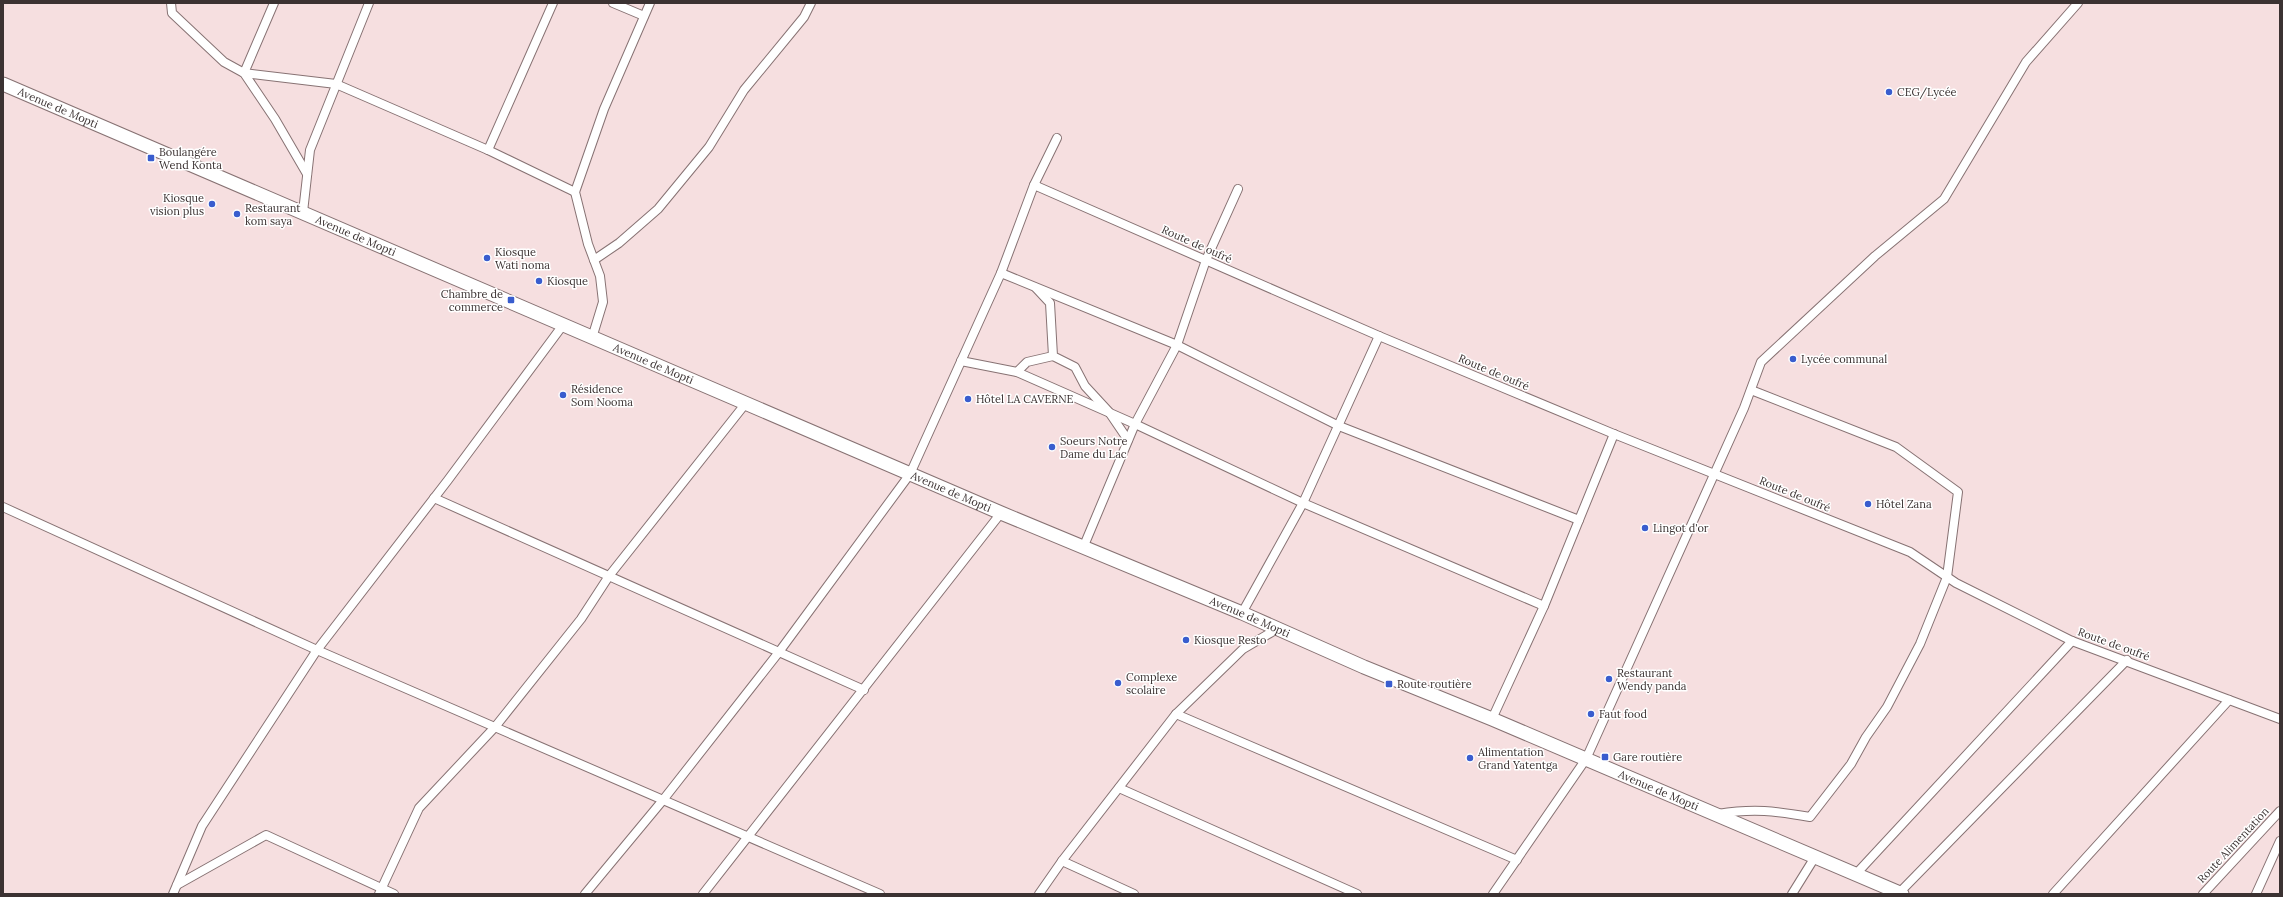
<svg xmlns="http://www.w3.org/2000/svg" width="2283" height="897" font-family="Lora,serif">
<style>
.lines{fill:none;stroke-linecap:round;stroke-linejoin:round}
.minor-casing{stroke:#877273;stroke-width:10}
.primary-casing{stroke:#877273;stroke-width:15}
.minor{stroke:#fff;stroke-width:8}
.primary{stroke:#fff;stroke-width:13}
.poi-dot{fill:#395dce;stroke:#fff;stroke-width:1.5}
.labels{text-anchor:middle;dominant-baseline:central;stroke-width:3;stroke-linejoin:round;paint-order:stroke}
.poi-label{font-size:11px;fill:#3b3232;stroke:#fff;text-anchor:start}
.street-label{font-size:11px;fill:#3b3232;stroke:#fff}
</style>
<rect width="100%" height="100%" fill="#f6dfe0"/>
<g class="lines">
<defs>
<g id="minor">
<polyline points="171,3 172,13 224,62 244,73 275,119 307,174"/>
<polyline points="274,3 244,73 336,84 488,150 575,192"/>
<polyline points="613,3 644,16"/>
<polyline points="488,150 553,3"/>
<polyline points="1034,185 1379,336 1614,434 1910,552 1956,583 2072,641 2280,719"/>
<polyline points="303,212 310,150 369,3"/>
<polyline points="594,260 619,243 658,209 709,147 744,90 804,17 811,3"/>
<polyline points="1001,273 1177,345 1339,426 1579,520"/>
<polyline points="1036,288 1050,303 1053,356 1075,367 1085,386 1109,412 1128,440"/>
<polyline points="592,338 603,302 600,276 588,244 575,192 604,109 650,3"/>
<polyline points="961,361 1017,372 1135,424 1303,503 1544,606"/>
<polyline points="1017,372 1027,362 1053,356"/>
<polyline points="434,498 864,690"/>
<polyline points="3,507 317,650 880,894"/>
<polyline points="1083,548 1135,424 1177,345 1206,260 1238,189"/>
<polyline points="1242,613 1303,503 1379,336"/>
<polyline points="1176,714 1517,860"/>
<polyline points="1492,719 1544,606 1614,434"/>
<polyline points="1119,788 1357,894"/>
<path d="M 1718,814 C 1754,808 1775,811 1810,817 L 1851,764 L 1866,737 L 1887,707 L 1920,644 L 1947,577 L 1958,492 L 1896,447 L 1751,390"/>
<polyline points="1062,861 1134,894"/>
<polyline points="1856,874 2072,641"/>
<polyline points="177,885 266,835 394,894"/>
<polyline points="1899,893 2127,660"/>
<polyline points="173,894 202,826 317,650 448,480 563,325"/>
<polyline points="379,894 419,808 495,727 581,619 609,576 746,403"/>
<polyline points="585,894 663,800 779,652 910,474 1001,273 1034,185 1057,138"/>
<polyline points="703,894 1001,513"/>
<polyline points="1039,894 1062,861 1176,714 1243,649 1277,629"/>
<polyline points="1493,894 1586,759 1744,408 1761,362 1875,256 1944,199 2026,62 2078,3"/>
<polyline points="1792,894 1815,857"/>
<polyline points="2053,894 2229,700"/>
<polyline points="2203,894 2280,811"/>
<polyline points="2256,894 2280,841"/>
</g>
<g id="primary">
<path id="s1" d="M 3,84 L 1001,513 L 1242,613 L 1364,667 L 1492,719 L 1902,894"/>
</g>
</defs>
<!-- minor casing -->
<use href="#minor" class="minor-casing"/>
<!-- primary casing -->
<use href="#primary" class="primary-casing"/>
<!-- minor -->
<use href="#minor" class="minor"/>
<!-- primary -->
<use href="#primary" class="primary"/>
</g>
<!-- markers -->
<g class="poi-dot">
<circle cx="1889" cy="92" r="4"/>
<rect x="147" y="154" width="8" height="8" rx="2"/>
<circle cx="212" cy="204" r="4"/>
<circle cx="237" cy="214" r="4"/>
<circle cx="487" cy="258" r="4"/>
<circle cx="539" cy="281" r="4"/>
<rect x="507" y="296" width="8" height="8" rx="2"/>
<circle cx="1793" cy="359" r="4"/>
<circle cx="563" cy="395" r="4"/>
<circle cx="968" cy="399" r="4"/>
<circle cx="1052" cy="447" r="4"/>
<circle cx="1868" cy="504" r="4"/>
<circle cx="1645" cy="528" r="4"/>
<circle cx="1186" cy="640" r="4"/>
<circle cx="1609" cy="679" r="4"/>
<circle cx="1118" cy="683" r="4"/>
<rect x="1385" y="680" width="8" height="8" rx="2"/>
<circle cx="1591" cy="714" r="4"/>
<rect x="1601" y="753" width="8" height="8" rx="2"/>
<circle cx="1470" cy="758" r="4"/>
</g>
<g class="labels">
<!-- poi labels -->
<g class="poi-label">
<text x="1897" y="92">CEG/Lycée</text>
<text x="159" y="152">Boulangére<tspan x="159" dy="13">Wend Konta</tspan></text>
<text x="204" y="198" text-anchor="end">Kiosque<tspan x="204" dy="13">vision plus</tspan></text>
<text x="245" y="208">Restaurant<tspan x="245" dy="13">kom saya</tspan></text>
<text x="495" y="252">Kiosque<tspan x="495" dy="13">Wati noma</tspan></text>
<text x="547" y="281">Kiosque</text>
<text x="503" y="294" text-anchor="end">Chambre de<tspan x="503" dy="13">commerce</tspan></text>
<text x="1801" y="359">Lycée communal</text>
<text x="571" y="389">Résidence<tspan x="571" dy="13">Som Nooma</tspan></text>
<text x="976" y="399">Hôtel LA CAVERNE</text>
<text x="1060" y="441">Soeurs Notre<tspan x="1060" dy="13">Dame du Lac</tspan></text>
<text x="1876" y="504">Hôtel Zana</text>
<text x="1653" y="528">Lingot d'or</text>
<text x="1194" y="640">Kiosque Resto</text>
<text x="1617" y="673">Restaurant<tspan x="1617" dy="13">Wendy panda</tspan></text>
<text x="1126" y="677">Complexe<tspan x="1126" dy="13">scolaire</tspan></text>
<text x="1397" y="684">Route routière</text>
<text x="1599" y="714">Faut food</text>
<text x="1478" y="752">Alimentation<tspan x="1478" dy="13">Grand Yatentga</tspan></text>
<text x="1613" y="757">Gare routière</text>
</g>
<!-- street labels -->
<g class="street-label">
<text stroke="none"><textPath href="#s1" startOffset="60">Avenue de Mopti</textPath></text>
<text stroke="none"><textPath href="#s1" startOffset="384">Avenue de Mopti</textPath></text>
<text transform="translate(1197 244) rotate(24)">Route de oufré</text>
<text stroke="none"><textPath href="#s1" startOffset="708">Avenue de Mopti</textPath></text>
<text transform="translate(1494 372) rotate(23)">Route de oufré</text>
<text stroke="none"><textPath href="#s1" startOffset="1032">Avenue de Mopti</textPath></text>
<text transform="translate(1795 494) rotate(22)">Route de oufré</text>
<text stroke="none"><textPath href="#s1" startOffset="1356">Avenue de Mopti</textPath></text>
<text transform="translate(2114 644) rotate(20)">Route de oufré</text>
<text stroke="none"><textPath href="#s1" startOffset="1800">Avenue de Mopti</textPath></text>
<text transform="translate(2233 845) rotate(-47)">Route Alimentation</text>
</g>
</g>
<!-- border -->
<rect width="2283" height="897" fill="none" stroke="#3b3232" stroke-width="8"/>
</svg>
